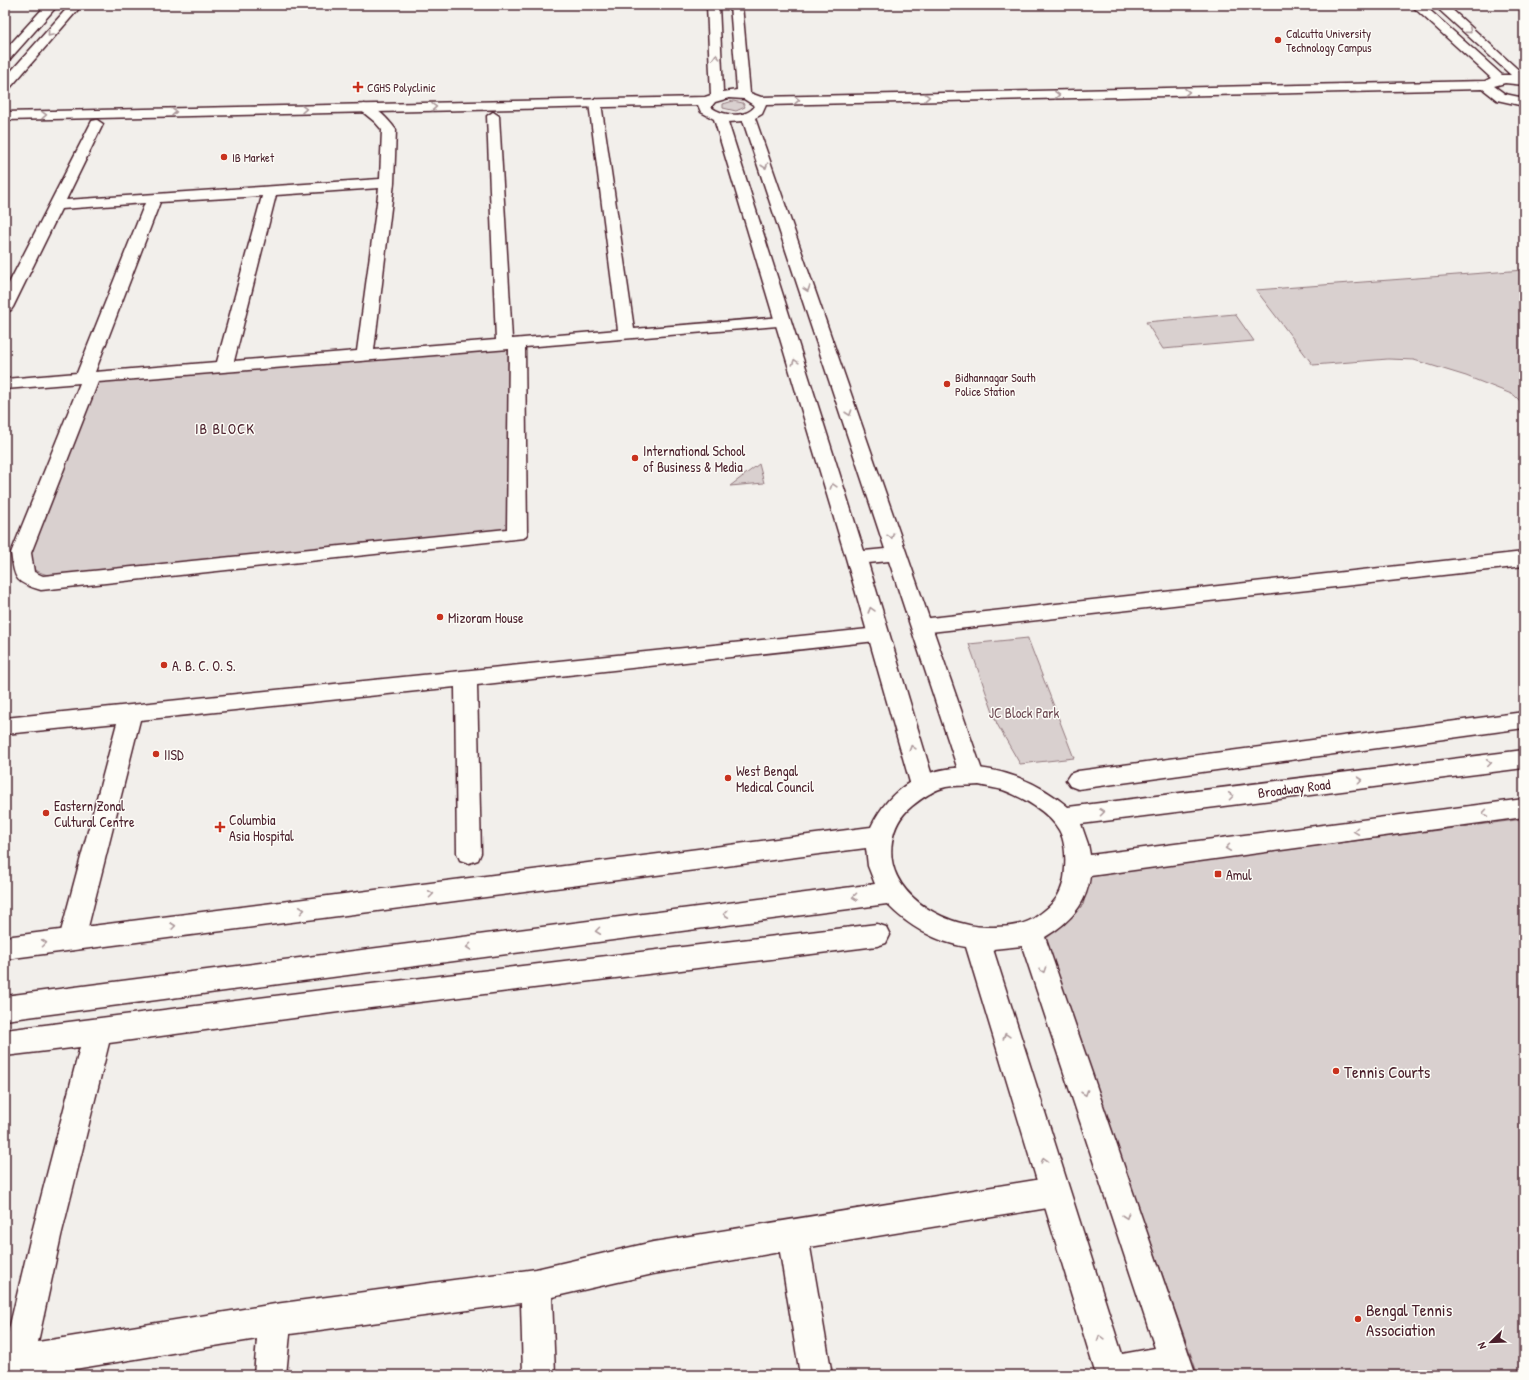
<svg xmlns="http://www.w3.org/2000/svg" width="1529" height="1380" font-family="'Patrick Hand',sans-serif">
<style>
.green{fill:#d9d0cf;stroke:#92787d}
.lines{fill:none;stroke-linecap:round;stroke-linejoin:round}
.minor-casing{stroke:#4a1f2b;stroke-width:3}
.tertiary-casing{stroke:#4a1f2b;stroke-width:3}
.secondary-casing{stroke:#4a1f2b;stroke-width:3}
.minor{fill:#fdfcf7;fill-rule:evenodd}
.tertiary{fill:#fdfcf7;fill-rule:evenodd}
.secondary{fill:#fdfcf7;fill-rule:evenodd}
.oneway{stroke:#ac999b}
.poi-dot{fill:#c8321e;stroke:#fdfcf7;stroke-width:1.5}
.labels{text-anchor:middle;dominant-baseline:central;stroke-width:3;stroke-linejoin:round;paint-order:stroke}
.far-poi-label{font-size:12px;fill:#4a1f2b;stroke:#fdfcf7;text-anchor:start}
.poi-label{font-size:14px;fill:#4a1f2b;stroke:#fdfcf7;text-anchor:start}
.park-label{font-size:14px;fill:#6e4b54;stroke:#fdfcf7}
.street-label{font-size:14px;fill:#4a1f2b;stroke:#fdfcf7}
.neighbourhood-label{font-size:15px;letter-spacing:1px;fill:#4a1f2b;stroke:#fdfcf7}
.near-poi-label{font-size:17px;fill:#4a1f2b;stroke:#fdfcf7;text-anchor:start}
</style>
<rect width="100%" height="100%" fill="#f2efeb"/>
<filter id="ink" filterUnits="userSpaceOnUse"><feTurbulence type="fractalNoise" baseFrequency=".025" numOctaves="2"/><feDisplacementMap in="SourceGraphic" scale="8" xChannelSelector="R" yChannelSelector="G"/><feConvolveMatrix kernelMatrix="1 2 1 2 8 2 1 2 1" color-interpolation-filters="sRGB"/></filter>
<g filter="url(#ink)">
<!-- green -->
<g class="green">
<polygon points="733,101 743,103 745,107 736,111 723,108 723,104"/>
<polygon points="1524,270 1524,405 1514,395 1466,376 1414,360 1388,359 1313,365 1256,290"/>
<polygon points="1235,314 1254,341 1163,349 1146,322"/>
<polygon points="508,348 509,529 50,576 34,570 30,551 91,379"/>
<polygon points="759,464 764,483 730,486"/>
<polygon points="1028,638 1028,639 1074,758 1020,764 997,724 969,644"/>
<polygon points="1524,819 1524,1375 1198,1375 1044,941 1083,905 1091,875"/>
</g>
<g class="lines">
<defs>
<g id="minor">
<path d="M 595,99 L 601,103 L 634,329 L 783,317 L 789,319 L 791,322 L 789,325 L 525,347 L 527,534 L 524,538 L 41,590 C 14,582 15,579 11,553 L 80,383 L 5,389 L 5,379 L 77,373 L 145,203 L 61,209 L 13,307 L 11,310 L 5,312 L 5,291 L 92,121 L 97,120 L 103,124 L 66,200 L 380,179 L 382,130 L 375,122 L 358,108 L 364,104 C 377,107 388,119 396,130 L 394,183 L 374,350 L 496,340 L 487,116 L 493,112 L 499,116 L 512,339 L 618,330 L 589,103 ZM 379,188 L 357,351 L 234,361 L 276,195 ZM 262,196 L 217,362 L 95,372 L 160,202 ZM 509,349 L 507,529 L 43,576 L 34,572 L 31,553 L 98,382 Z"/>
<polygon points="1524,552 1524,566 921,633 914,631 911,626 914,621 921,619"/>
<polygon points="878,628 885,630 889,635 885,640 477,685 481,853 478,860 469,863 460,860 457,853 455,687 140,720 85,939 81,947 72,950 63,947 59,939 117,723 5,734 5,718"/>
<polygon points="1524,712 1524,728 1078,789 1070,786 1066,780 1070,774 1078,771"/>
<polygon points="877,924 886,927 890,935 886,943 877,946 346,1011 109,1043 61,1236 38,1342 275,1304 536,1269 653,1242 1054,1177 1065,1181 1069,1192 1065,1203 1054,1207 810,1247 832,1375 800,1375 780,1252 653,1274 552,1297 555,1375 523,1375 521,1303 290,1334 286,1375 254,1375 257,1339 38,1375 5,1375 5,1346 31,1236 80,1047 5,1056 5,1030 346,987"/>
</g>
<g id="tertiary">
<polygon points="46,5 58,5 9,60 5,61 5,50"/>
<polygon points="70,5 82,5 9,89 5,90 5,78"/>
<path d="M 707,5 L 719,5 L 723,92 L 737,90 L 730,5 L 742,5 L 750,93 L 761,97 L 1485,81 L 1491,78 L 1411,5 L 1424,5 L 1502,75 L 1511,75 L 1434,5 L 1447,5 L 1524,75 L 1524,85 L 1505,83 L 1494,86 L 1505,94 L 1524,98 L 1524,106 L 1497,100 L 1483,89 L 766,105 L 762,114 L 755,118 L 984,776 L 980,782 L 972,785 L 964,782 L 960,776 L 889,561 L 868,563 L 935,786 L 931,793 L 923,795 L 915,793 L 911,786 L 846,558 L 714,119 L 701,112 L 698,105 L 5,120 L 5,112 L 705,97 L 711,95 ZM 729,98 L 744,99 L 755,106 C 746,119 722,116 711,107 L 715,102 ZM 743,121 L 885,549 L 864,551 L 728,122 Z"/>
</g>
<path id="secondary" d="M 1524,750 L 1524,768 L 1081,824 L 1088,844 L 1090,855 L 1524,799 L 1524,817 L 1090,876 C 1087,904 1069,923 1045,937 L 1196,1375 L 1096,1375 L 966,947 C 936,942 908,926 887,904 L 5,1020 L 5,996 L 875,884 L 868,866 L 866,848 L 5,959 L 5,937 L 871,827 C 909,746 1008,756 1068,807 ZM 979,785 C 987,787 995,788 1003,790 C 1022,797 1049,812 1059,830 C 1065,840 1066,857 1065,868 C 1064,894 1054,905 1033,919 C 1018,927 1002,927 986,927 C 942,925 884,893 892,842 C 894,827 900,816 912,806 C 922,798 933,790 946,787 C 956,785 968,786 979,785 ZM 1022,946 L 1155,1348 L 1122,1354 L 993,949 Z"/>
</defs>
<!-- minor casing -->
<use href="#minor" class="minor-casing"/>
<!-- tertiary casing -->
<use href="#tertiary" class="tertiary-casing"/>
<!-- secondary casing -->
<use href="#secondary" class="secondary-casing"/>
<!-- minor -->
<use href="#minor" class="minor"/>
<!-- tertiary -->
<use href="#tertiary" class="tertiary"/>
<!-- secondary -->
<use href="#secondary" class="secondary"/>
</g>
<!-- one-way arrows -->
<defs><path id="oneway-chevron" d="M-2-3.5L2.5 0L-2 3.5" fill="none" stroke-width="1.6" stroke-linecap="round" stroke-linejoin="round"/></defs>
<g class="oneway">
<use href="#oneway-chevron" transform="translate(1469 31) rotate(42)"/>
<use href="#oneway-chevron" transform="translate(50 34) rotate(131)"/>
<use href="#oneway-chevron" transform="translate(716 57) rotate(-93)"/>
<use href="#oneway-chevron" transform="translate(1187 92) rotate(-1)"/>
<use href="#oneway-chevron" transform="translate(1057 95) rotate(-1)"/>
<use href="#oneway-chevron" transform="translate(927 97) rotate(-1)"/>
<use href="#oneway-chevron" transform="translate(797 100) rotate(-1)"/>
<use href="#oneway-chevron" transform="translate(434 107) rotate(-1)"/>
<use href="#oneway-chevron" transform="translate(304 109) rotate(-1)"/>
<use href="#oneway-chevron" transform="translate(174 112) rotate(-1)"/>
<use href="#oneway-chevron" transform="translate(44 115) rotate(-1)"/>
<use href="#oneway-chevron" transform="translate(765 166) rotate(71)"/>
<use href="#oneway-chevron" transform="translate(807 289) rotate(71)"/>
<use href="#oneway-chevron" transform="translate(795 362) rotate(-107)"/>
<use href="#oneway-chevron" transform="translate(849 413) rotate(71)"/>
<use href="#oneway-chevron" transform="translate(833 486) rotate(-107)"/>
<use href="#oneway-chevron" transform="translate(891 536) rotate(71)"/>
<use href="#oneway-chevron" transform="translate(871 610) rotate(-106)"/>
<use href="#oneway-chevron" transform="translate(912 748) rotate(-107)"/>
<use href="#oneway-chevron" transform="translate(1489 763) rotate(-7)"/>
<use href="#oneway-chevron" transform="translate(1360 780) rotate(-7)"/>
<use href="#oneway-chevron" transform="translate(1231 796) rotate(-7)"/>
<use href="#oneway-chevron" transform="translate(1102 812) rotate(-7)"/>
<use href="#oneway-chevron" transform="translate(1485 813) rotate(172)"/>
<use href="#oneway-chevron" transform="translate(1356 831) rotate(172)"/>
<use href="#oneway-chevron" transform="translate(1228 848) rotate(172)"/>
<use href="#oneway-chevron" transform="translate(431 894) rotate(-7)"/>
<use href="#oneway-chevron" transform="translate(855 897) rotate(173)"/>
<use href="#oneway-chevron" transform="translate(302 910) rotate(-7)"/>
<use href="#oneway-chevron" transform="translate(726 914) rotate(173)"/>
<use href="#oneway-chevron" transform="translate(173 926) rotate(-7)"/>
<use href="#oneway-chevron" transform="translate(598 931) rotate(173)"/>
<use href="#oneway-chevron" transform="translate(44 943) rotate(-7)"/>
<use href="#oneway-chevron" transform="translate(469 947) rotate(173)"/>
<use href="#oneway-chevron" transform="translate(1043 970) rotate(71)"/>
<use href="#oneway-chevron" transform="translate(1006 1036) rotate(-107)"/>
<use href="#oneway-chevron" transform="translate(1085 1093) rotate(71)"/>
<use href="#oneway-chevron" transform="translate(1044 1160) rotate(-107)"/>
<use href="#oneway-chevron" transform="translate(1126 1216) rotate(71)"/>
<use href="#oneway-chevron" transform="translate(1100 1338) rotate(-108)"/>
</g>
</g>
<!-- markers -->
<g class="poi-dot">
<circle cx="1278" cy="40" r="4"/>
<path d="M356 81h4v4h4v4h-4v4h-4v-4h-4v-4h4z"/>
<circle cx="224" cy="157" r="4"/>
<circle cx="947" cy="384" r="4"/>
<circle cx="635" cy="458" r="4"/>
<circle cx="440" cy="617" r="4"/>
<circle cx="164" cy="665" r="4"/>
<circle cx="156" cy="754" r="4"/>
<circle cx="728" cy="778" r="4"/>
<circle cx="46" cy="813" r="4"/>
<path d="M218 821h4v4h4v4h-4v4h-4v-4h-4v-4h4z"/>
<rect x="1214" y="870" width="8" height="8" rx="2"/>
<circle cx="1336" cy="1071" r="4"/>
<circle cx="1358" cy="1319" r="4"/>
</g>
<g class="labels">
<!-- far-poi labels -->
<g class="far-poi-label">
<text x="1286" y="33">Calcutta University<tspan x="1286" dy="14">Technology Campus</tspan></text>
<text x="367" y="87">CGHS Polyclinic</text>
<text x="232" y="157">IB Market</text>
<text x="955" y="377">Bidhannagar South<tspan x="955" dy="14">Police Station</tspan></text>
</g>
<!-- poi labels -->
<g class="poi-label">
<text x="643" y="450">International School<tspan x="643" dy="16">of Business &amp; Media</tspan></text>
<text x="448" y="617">Mizoram House</text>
<text x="172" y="665">A. B. C. O. S.</text>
<text x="164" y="754">IISD</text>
<text x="736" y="770">West Bengal<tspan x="736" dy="16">Medical Council</tspan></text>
<text x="54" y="805">Eastern Zonal<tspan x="54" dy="16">Cultural Centre</tspan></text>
<text x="229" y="819">Columbia<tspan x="229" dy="16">Asia Hospital</tspan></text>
<text x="1226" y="874">Amul</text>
</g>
<!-- park labels -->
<g class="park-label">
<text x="1024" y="712">JC Block Park</text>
</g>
<!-- street labels -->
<g class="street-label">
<text transform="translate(1294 788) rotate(-7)">Broadway Road</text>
</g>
<!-- neighbourhood labels -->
<g class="neighbourhood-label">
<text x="225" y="428">IB BLOCK</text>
</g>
<!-- near-poi labels -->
<g class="near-poi-label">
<text x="1344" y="1071">Tennis Courts</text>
<text x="1366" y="1309">Bengal Tennis<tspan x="1366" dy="20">Association</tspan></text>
</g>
</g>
<!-- margin -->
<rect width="1529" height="1380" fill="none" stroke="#fdfcf7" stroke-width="20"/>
<rect x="10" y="10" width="1509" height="1360" fill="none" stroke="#4a1f2b" stroke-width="1.5" filter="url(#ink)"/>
<!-- north arrow -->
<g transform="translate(1491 1342) rotate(247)" stroke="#fdfcf7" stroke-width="3" paint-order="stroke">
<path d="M0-3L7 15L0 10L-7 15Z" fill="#4a1f2b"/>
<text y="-6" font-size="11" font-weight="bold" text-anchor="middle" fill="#4a1f2b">N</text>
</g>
</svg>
